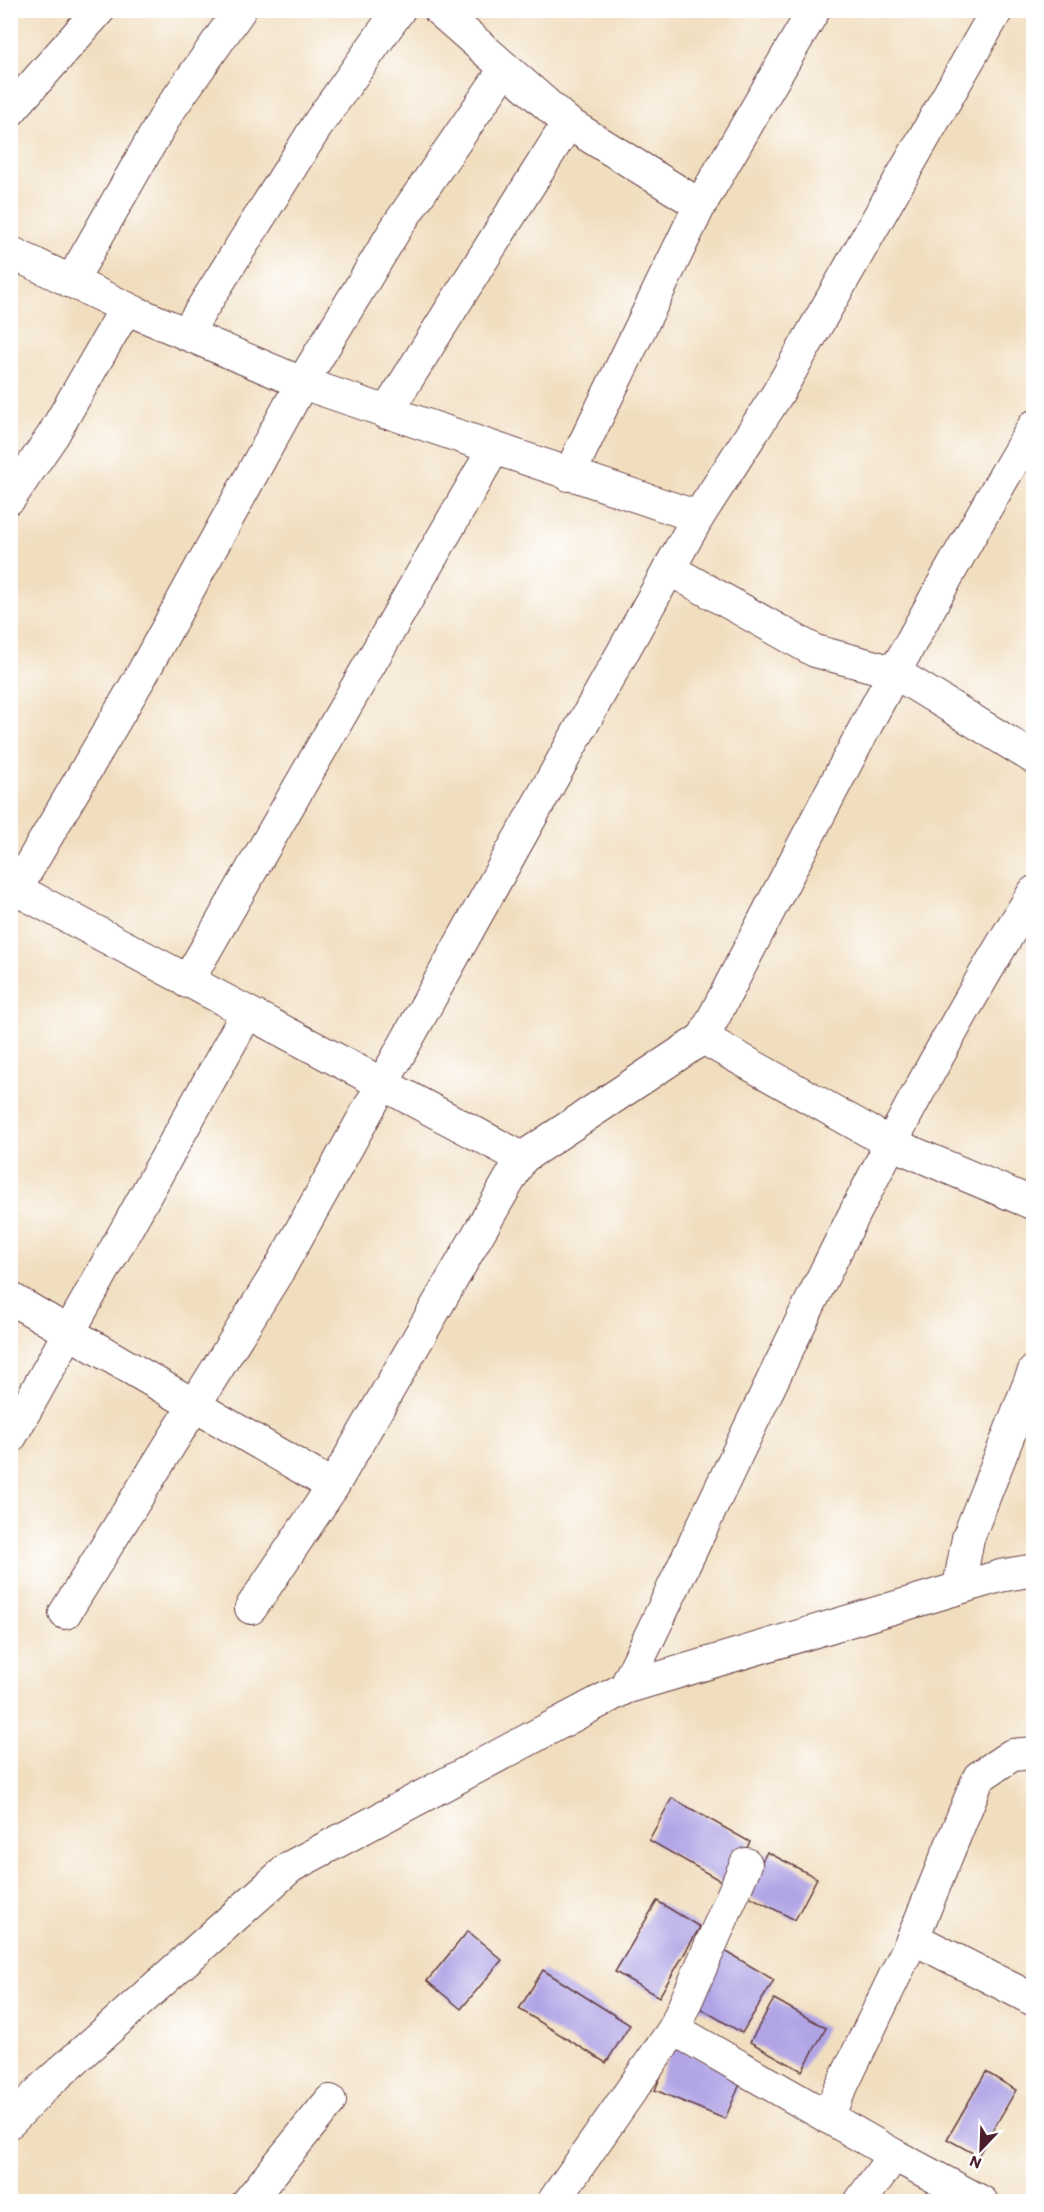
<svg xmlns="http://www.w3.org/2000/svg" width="1044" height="2212" font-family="Itim,sans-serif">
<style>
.building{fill:#b0a4e5}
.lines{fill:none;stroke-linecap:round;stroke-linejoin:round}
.street-casing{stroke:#633c41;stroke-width:34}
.street{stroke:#fff;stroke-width:32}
</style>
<rect width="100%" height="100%" fill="#fff"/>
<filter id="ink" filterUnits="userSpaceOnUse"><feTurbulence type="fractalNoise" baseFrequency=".0167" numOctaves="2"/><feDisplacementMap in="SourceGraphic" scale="12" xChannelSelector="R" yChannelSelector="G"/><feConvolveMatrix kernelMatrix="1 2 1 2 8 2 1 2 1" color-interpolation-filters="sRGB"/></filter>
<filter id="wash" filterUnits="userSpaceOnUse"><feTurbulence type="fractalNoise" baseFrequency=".008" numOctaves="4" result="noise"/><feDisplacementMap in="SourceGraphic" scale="24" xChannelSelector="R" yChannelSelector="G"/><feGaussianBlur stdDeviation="1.35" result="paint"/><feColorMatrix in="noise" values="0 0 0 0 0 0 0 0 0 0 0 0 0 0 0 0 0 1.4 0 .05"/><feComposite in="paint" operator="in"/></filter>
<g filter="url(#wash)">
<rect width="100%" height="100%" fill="#f1debf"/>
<g id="blocks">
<!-- building -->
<g class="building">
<polygon points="672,1798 750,1842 726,1884 649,1840"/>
<polygon points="767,1852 817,1878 795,1920 745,1894"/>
<polygon points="657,1901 700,1927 659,1997 615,1972"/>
<polygon points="468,1931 502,1960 461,2009 427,1981"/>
<polygon points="720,1948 774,1980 742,2033 688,2001"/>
<polygon points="543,1970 630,2025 606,2063 519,2009"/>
<polygon points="774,1999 826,2028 802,2071 750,2042"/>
<polygon points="673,2047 743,2077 725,2119 655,2090"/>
<polygon points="986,2072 1016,2090 978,2156 947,2139"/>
</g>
</g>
</g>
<g filter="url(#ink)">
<use href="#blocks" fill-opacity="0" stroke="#633c41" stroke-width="1.5"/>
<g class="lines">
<defs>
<g id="street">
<polyline points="439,10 568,123 700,205 569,475"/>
<polyline points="10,111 99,10"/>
<polyline points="700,205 814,10"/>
<polyline points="10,252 137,313 302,383 698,517"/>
<polyline points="71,282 168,112 240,10"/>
<polyline points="186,334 320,121 399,10"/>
<polyline points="386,413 568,123"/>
<polyline points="10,498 53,435 126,308"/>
<polyline points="669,569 815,651 894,672 1034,758"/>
<polyline points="10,886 522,1158 333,1486 251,1608"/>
<polyline points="16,889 141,676 302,383 398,225 505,69"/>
<polyline points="187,982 493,450"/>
<path d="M 703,1038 C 810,832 915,625 1034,426"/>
<polyline points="522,1158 703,1038 890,1143 1034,1204"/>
<polyline points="10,1298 333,1486"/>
<polyline points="10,1438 247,1013"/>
<polyline points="959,1587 968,1538 1034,1371"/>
<polyline points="65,1613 280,1268 698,517 778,393 997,10"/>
<path d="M 625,1688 C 755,1420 876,1146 1034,892"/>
<polyline points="746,1864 674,2029 894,2155 982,2202"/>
<polyline points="913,1938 1034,2000"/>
<polyline points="827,2117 913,1938 979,1777 1012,1755 1034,1753"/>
<polyline points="10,2122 46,2085 290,1867 625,1688 1000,1576 1034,1570"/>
<polyline points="248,2202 330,2101"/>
<polyline points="553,2202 674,2029"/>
<polyline points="860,2202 894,2155"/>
</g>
</defs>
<!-- street casing -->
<use href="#street" class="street-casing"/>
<!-- street -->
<use href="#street" class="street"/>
</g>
</g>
<!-- margin -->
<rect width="1044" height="2212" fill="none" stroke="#fff" stroke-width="36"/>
<!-- north arrow -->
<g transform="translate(981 2149) rotate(203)" stroke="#ffffff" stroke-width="4.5" paint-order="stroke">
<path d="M0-4.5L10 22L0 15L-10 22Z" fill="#4a1f2b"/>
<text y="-9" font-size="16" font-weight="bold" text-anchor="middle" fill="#4a1f2b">N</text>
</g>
</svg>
